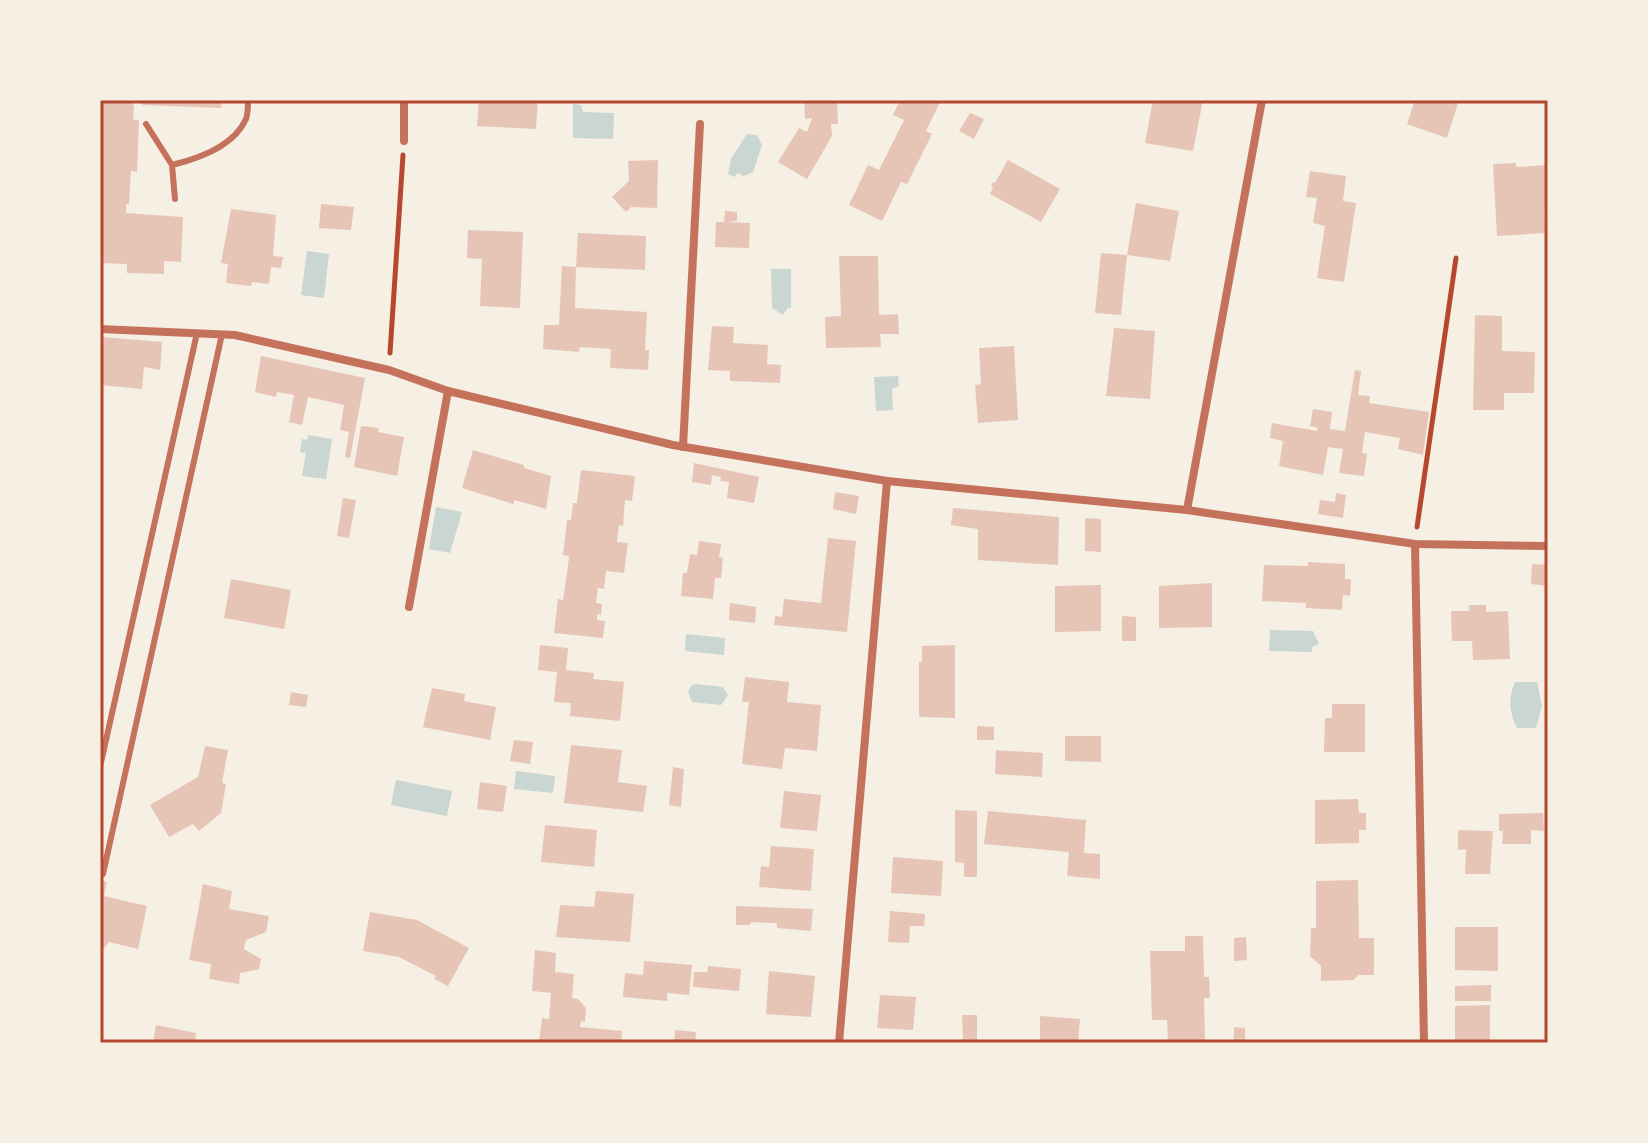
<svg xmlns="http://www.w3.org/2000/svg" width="1648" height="1143" font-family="Lora,serif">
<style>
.water{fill:#c9d6d2}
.building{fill:#e6c5b7}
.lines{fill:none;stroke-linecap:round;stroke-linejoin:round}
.path{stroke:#b5482f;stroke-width:5}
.service{stroke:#c5725c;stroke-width:6}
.minor{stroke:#c5725c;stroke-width:8}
.neatline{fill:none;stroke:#b5482f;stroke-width:3}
</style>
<rect width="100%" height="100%" fill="#f6efe4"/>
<!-- water -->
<g class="water">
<polygon points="573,104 581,105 583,112 614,113 613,139 573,138"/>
<polygon points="747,134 757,135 762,145 753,172 744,176 737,173 735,177 728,174 731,159"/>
<polygon points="307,251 329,254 324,298 301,295"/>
<polygon points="771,269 791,269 791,308 788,308 783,315 772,308"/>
<polygon points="898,376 899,386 892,389 893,410 876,411 874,377"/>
<polygon points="308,435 332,439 326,479 302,476 306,453 300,452 302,439 307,440"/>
<polygon points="436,507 462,512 450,553 429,549"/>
<polygon points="1270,630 1313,631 1319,644 1312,647 1312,652 1269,651"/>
<polygon points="686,634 725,638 724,655 685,651"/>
<path d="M 1515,682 L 1537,682 L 1542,706 L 1536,728 L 1517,728 C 1509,712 1508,698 1515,682 Z"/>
<polygon points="696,684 723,687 728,695 721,705 692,702 688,692 691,686"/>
<polygon points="516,771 555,776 553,793 514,789"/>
<polygon points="396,780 452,791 447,816 391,805"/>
</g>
<!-- building -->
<g class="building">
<polygon points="100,100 132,100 130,102 134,106 133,120 139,120 137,172 131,171 129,204 126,204 126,213 183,217 181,262 164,261 164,274 127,273 127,264 100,263"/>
<polygon points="138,100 222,100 221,108 143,105"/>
<polygon points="479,100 538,100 536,129 477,126"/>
<polygon points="804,100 837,100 838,124 831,124 832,136 807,179 778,162 799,128 807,132 812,118 805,119"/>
<polygon points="900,100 941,100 926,131 932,134 907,184 901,182 882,221 849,205 868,165 879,170 904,120 893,115"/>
<polygon points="1153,100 1203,100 1193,151 1145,143"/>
<polygon points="1415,100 1459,100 1447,138 1407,124"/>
<polygon points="970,113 984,119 974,139 959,131"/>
<polygon points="658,160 657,208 631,207 626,212 612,197 629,181 628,161"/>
<polygon points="1008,160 1060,189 1041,222 990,194 993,188 991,186 993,182 995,183"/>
<polygon points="1516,163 1516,167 1548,165 1548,209 1544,210 1545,233 1497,236 1493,164"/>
<polygon points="1310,171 1346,176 1343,201 1356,203 1344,282 1317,278 1325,226 1313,223 1317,198 1306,197"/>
<polygon points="1136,203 1179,211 1170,261 1127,255"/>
<polygon points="321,204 354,207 351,230 319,228"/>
<polygon points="231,209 276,215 273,256 283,257 281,268 271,267 269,284 252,282 251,286 226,283 228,264 221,263"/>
<polygon points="725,211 737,212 737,221 727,222 750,223 749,248 715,247 716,222 724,222"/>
<polygon points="468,230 523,232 520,308 480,306 482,259 467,258"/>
<polygon points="578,233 646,236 645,270 576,267"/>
<polygon points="1101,253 1127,255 1121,315 1095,313"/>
<polygon points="839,256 878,256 879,315 898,314 899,334 880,334 881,347 826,348 825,317 841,316"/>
<polygon points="562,266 576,267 575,308 647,312 645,350 649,350 648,370 610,368 611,349 580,347 579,352 543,349 544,325 559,325"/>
<polygon points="1475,315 1502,316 1502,351 1535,352 1534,393 1504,393 1504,410 1473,410"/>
<polygon points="712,326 734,327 733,343 768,345 767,364 781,365 780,383 730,381 730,371 708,370"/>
<polygon points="1114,328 1155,331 1150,399 1106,396"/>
<polygon points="102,337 162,342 160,370 144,367 142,389 100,385"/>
<polygon points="1014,346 1018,420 978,423 975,385 981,384 979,348"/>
<polygon points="261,356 365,378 350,458 345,457 349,432 340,430 344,405 308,397 302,425 289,422 294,395 277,392 276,397 255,392"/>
<polygon points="1355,370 1361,371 1358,395 1370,396 1369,403 1429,412 1423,455 1398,449 1400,438 1365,432 1362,453 1367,454 1364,476 1339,473 1343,449 1328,447 1323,475 1279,466 1283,441 1270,438 1272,423 1317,431 1318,428 1310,426 1313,409 1332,412 1330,429 1345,431"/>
<polygon points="361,426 379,428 378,432 404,437 397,476 354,467"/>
<polygon points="473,450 524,465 524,468 551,476 546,509 515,500 513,504 462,488"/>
<polygon points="694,463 759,477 754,503 727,498 729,482 720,481 721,477 712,475 711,485 692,482"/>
<polygon points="581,470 635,476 632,501 625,500 623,526 619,525 617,542 628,543 624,573 606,571 604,589 598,588 596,603 602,604 601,615 597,614 597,620 605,621 603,638 554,633 558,599 563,600 568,566 569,556 563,555 567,520 571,520 573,503 577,503"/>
<polygon points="835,492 859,496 856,514 833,509"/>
<polygon points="1336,493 1346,495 1343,518 1318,514 1320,500 1335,502"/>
<polygon points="343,498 356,500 349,538 337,536"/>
<polygon points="953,508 1059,517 1058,565 978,560 978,529 951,525"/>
<polygon points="1085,518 1101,519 1101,552 1085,551"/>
<polygon points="828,538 856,541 847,632 774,625 775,616 782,617 784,599 821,603"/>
<polygon points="699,541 721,544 719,557 723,558 721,578 715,578 713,599 681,596 683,573 687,573 690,554 697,555"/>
<polygon points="1308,562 1345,564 1345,579 1351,579 1350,596 1343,595 1342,610 1306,608 1306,603 1262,601 1264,565 1308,566"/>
<polygon points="1532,564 1548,565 1548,586 1531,584"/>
<polygon points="231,579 291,590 284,629 224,618"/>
<polygon points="1212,583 1212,627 1159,628 1159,586"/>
<polygon points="1101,585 1101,631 1055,632 1055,586"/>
<polygon points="730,603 756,607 755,623 729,620"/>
<polygon points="1469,605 1486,605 1486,612 1508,611 1510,659 1473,660 1472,641 1452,641 1451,611 1469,611"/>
<polygon points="1122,616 1136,617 1136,641 1122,641"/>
<polygon points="540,645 568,648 566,670 594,673 593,679 624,682 620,721 570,716 571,703 554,702 557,672 538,670"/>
<polygon points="955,645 955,718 919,717 919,662 922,662 922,646"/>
<polygon points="745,677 789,682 787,702 821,705 817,751 785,748 782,769 742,764 749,702 742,702"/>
<polygon points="432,688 465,694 464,701 496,707 490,740 423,727"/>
<polygon points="291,692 308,695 306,707 289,705"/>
<polygon points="1332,704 1365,704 1365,752 1324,752 1325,718 1332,718"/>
<polygon points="977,726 994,727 994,740 977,740"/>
<polygon points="1065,736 1101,736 1101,762 1065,761"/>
<polygon points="514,740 533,742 530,764 510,761"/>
<polygon points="571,745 622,750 618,782 647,786 643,812 564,803"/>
<polygon points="205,746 228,750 222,783 226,784 221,813 199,831 193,824 169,837 150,805 198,777"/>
<polygon points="996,750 1043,753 1042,777 995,774"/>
<polygon points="673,767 684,769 681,807 669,805"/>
<polygon points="480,782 507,786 503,812 477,809"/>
<polygon points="784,791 821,795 817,831 780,828"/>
<polygon points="1358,799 1359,813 1366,813 1366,830 1359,830 1359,843 1315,844 1315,800"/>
<polygon points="955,810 977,811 977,877 964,877 964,863 955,862"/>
<polygon points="988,811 1086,820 1084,853 1100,854 1100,879 1067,876 1069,852 984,844"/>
<polygon points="1543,813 1544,831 1531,830 1531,844 1502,844 1503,831 1499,831 1499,814"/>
<polygon points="545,825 597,830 594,867 541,862"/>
<polygon points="1458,830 1493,831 1490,874 1465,874 1466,849 1458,850"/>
<polygon points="771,846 814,849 811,891 759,887 761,866 769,867"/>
<polygon points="893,857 943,861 941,896 891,893"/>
<polygon points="100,880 107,882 104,896 147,906 138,949 109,942 104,948 100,946"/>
<polygon points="1358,880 1359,938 1374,938 1374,975 1358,975 1354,980 1321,981 1321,966 1310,956 1311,928 1316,928 1316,881"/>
<polygon points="203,884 232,891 229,909 269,916 266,932 246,940 244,949 261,959 259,969 240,973 239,984 209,979 211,964 189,960"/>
<polygon points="596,891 634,894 630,942 556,937 560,905 594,907"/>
<polygon points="736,906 813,909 811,931 777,928 777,923 771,923 751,922 750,925 736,925"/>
<polygon points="890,911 925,914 924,926 910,926 909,943 888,942"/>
<polygon points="370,912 417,920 469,948 448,986 434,979 436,976 399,957 363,951"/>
<polygon points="1455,927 1498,927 1498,971 1455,970"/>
<polygon points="1185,936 1203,936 1204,977 1209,977 1210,998 1204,998 1205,1043 1168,1043 1167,1020 1152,1020 1150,951 1185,951"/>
<polygon points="1246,937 1247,960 1234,961 1234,938"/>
<polygon points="535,950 556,953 555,972 574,974 572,998 578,999 586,1008 585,1022 581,1021 580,1027 622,1031 621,1043 539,1043 542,1018 549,1019 551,993 532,991"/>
<polygon points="644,961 692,965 689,995 667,993 667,1001 623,997 625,973 643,975"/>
<polygon points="708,966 741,969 739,991 693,987 694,972 707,972"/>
<polygon points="769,971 815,976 811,1017 766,1014"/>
<polygon points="1491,985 1491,1001 1455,1001 1455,986"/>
<polygon points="880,995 916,997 913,1030 877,1028"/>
<polygon points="1490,1005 1490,1043 1455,1043 1455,1006"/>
<polygon points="962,1015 977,1015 977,1043 960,1043 960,1040 963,1039"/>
<polygon points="1040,1016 1080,1019 1078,1043 1040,1043"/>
<polygon points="156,1025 196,1033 195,1043 153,1043"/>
<polygon points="1234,1027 1245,1028 1245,1043 1234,1043"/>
<polygon points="675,1030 696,1032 695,1043 674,1043"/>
</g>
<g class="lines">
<!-- path -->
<g class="path">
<polyline points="390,353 403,155"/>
<polyline points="1417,527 1456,258"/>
</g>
<!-- service -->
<g class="service">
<polyline points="146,124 172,165"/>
<path d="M 175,199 L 172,165 C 197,159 234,146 246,119 C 248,114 248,105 248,100"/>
<polyline points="100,767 197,333"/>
<polyline points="103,874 222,334"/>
</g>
<!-- minor -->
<g class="minor">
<polyline points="404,141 404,100"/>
<polyline points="100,329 235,335 389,370 448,391 673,445 887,481 1187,510 1415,544 1548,546"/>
<polyline points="683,447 700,124"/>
<polyline points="1187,510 1262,100"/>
<polyline points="1415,544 1424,1043"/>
<polyline points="409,607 448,391"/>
<polyline points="839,1043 887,481"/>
</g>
</g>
<!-- border -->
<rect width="1648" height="1143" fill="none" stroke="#f6efe4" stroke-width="204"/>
<rect x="102" y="102" width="1444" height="939" class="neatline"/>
</svg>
